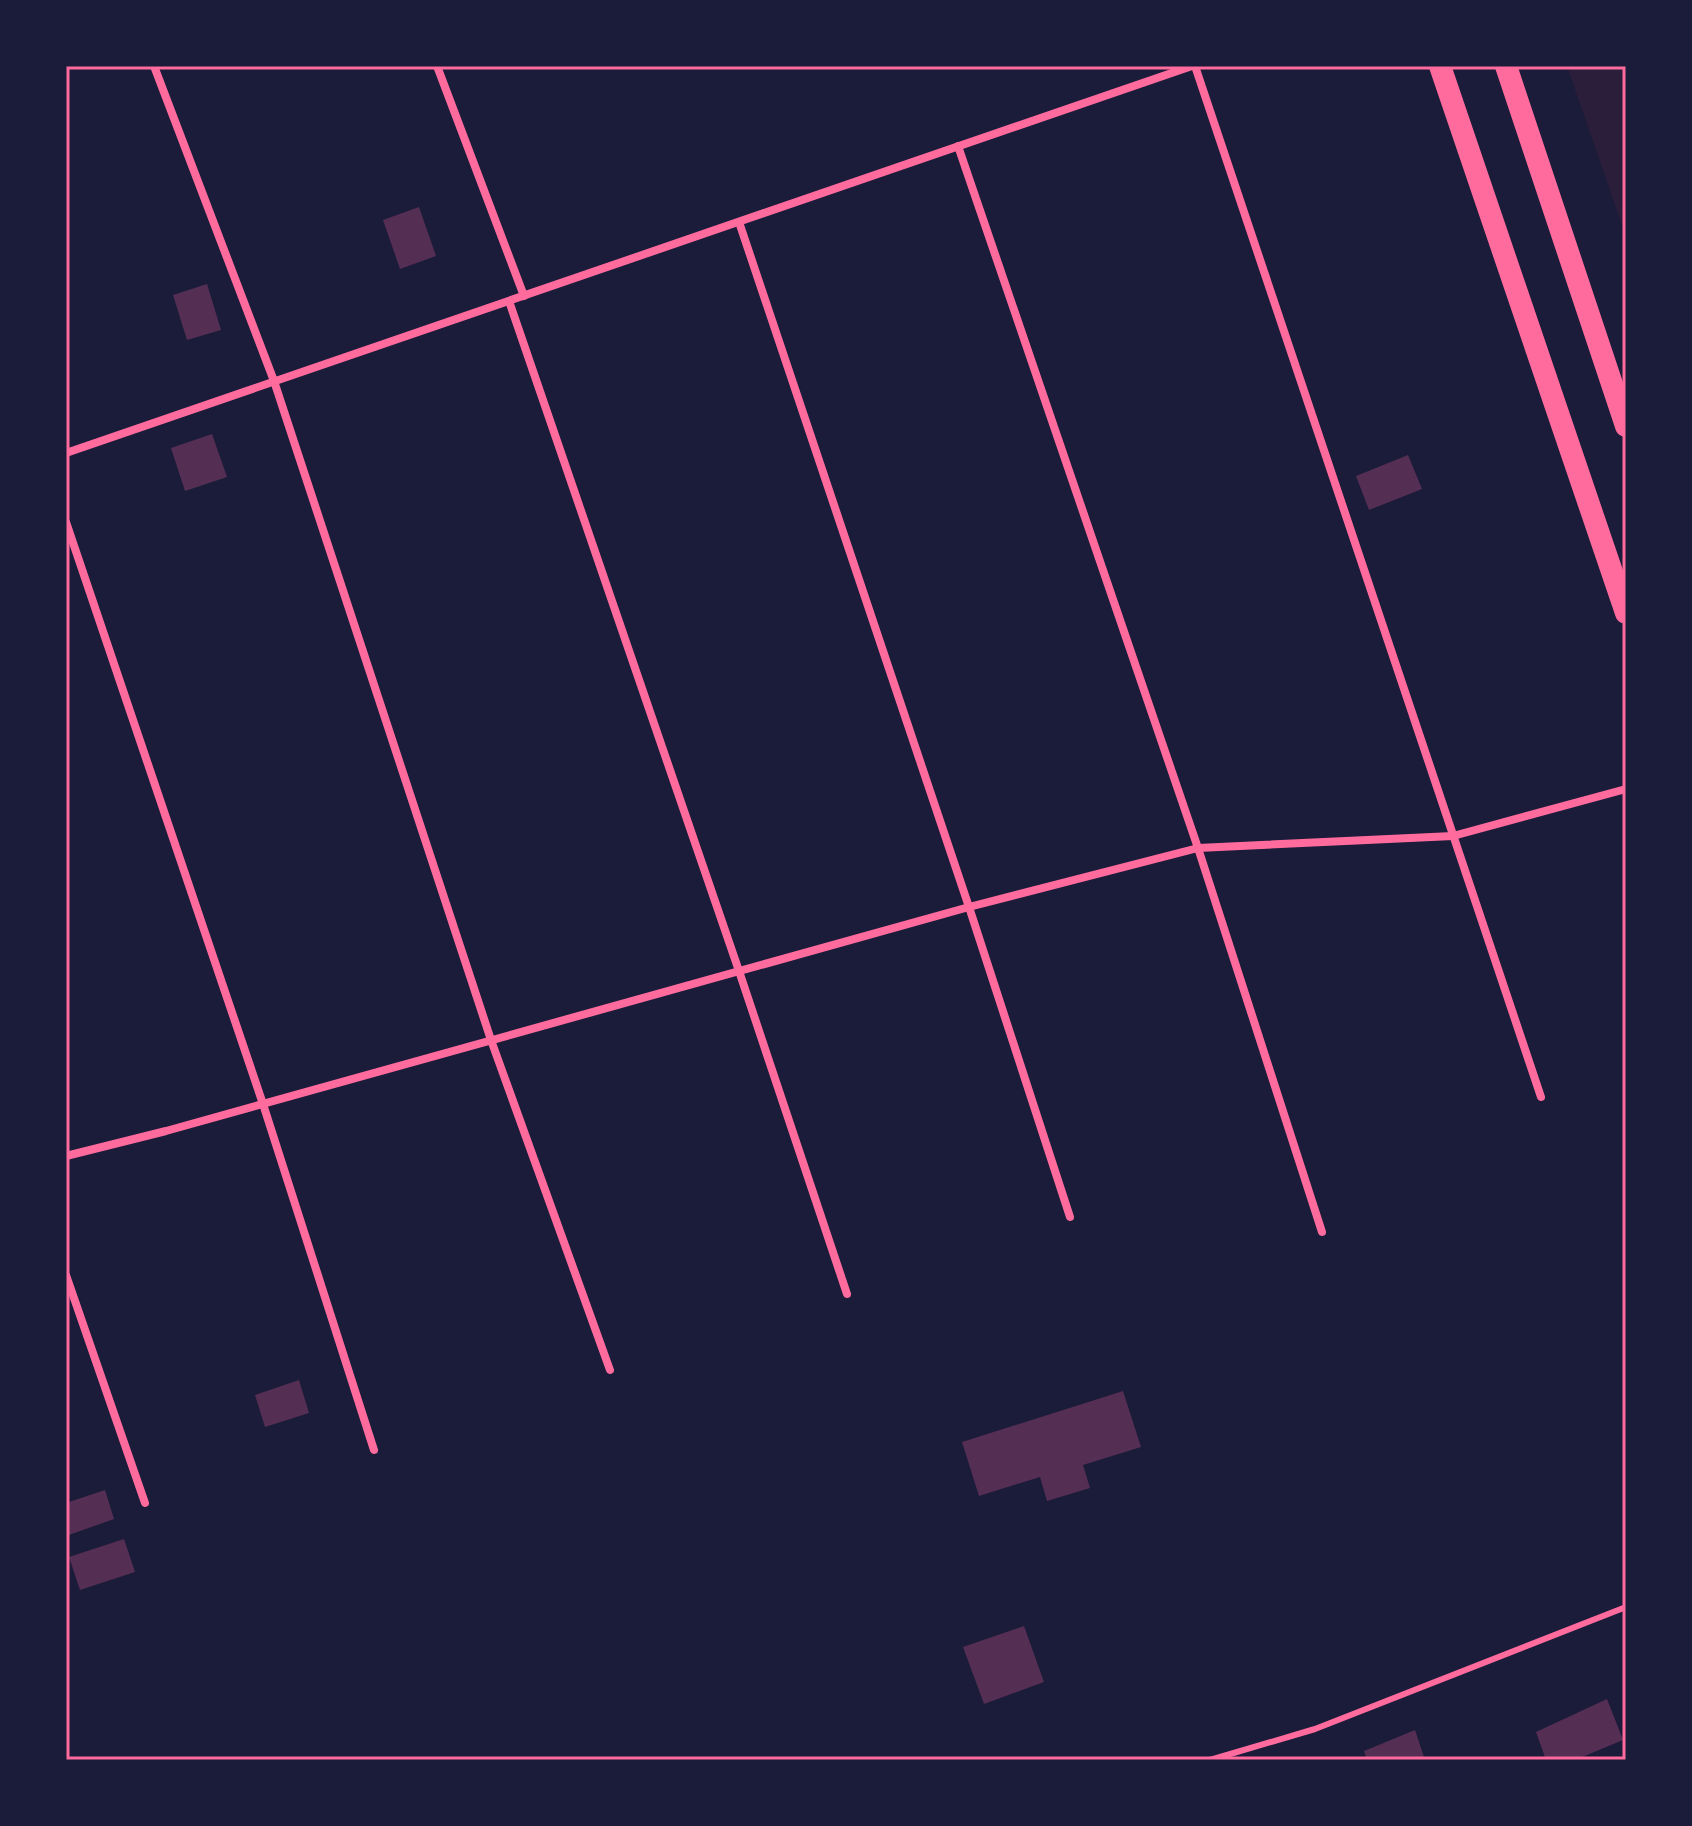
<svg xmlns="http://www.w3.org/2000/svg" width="1692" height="1826" font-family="Inter,sans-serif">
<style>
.green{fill:#2a1e3b}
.building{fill:#542f53}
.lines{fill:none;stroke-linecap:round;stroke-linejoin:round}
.service{stroke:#ff6b9d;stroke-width:6}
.minor{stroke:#ff6b9d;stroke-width:8}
.trunk{stroke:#ff6b9d;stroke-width:22}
.neatline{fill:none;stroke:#ff6b9d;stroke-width:3}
</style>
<rect width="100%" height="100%" fill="#1b1b3a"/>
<!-- green -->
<polygon class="green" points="1567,66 1626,66 1626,237"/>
<!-- building -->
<g class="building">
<polygon points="419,207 436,256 400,269 383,220"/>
<polygon points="207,284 221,330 187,340 173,295"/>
<polygon points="212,434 227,477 185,491 171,448"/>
<polygon points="1408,455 1422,489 1369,510 1356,476"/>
<polygon points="299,1380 309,1413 265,1427 255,1395"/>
<polygon points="1123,1391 1141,1447 1083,1465 1090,1488 1047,1501 1040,1477 979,1496 962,1442"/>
<polygon points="105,1490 114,1519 66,1536 66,1503"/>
<polygon points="124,1539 135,1572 80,1590 69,1557"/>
<polygon points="1024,1626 1044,1682 984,1704 963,1647"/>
<polygon points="1607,1699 1623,1740 1575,1760 1546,1760 1536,1732"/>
<polygon points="1415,1730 1425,1760 1367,1760 1364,1751"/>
</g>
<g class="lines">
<!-- service -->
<polyline class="service" points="1210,1760 1315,1729 1626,1607"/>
<!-- minor -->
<g class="minor">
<polyline points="154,66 274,381 491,1040 610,1370"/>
<polyline points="437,66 524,296"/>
<polyline points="1195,66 1541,1097"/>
<polyline points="958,146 1198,848 1322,1232"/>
<polyline points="739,222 969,907 1070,1217"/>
<polyline points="509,301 739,971 847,1294"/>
<polyline points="66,453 1192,66"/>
<polyline points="66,522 263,1104 374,1450"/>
<polyline points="66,1156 166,1131 969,907 1198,848 1453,836 1626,789"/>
<polyline points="66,1275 145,1503"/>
</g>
<!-- trunk -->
<g class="trunk">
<polyline points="1440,66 1626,613"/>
<polyline points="1506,66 1626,426"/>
</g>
</g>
<!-- border -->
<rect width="1692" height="1826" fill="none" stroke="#1b1b3a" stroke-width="136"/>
<rect x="68" y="68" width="1556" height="1690" class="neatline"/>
</svg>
